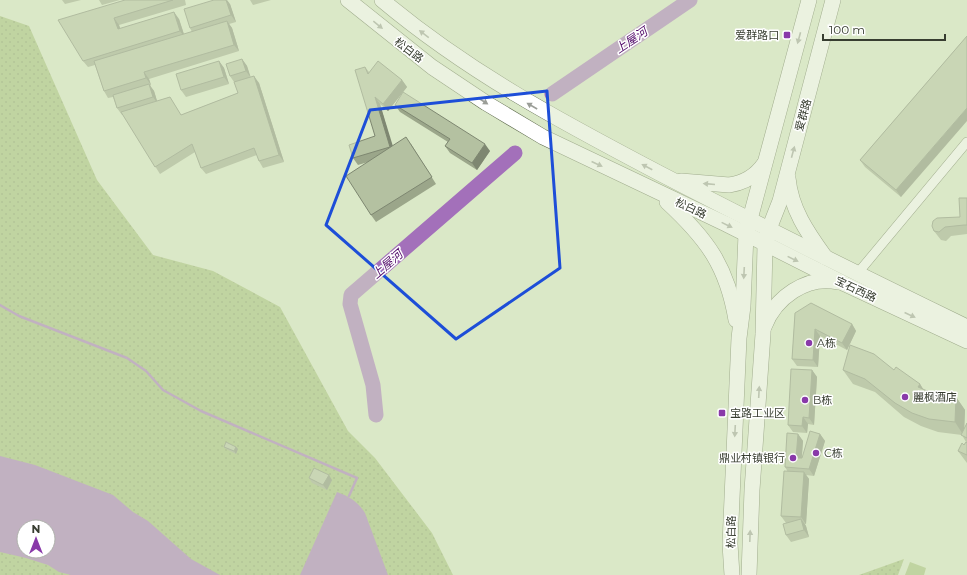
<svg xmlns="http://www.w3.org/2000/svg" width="967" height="575" font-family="Montserrat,'Noto Sans SC',sans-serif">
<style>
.park{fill:url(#park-dots);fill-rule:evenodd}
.pitch{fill:#a1bc73}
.water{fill:#a370ba;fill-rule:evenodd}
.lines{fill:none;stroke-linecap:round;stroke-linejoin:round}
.stream{stroke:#a370ba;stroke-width:2.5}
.river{stroke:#a370ba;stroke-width:15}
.minor-casing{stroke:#5b674a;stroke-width:10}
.primary-casing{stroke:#5b674a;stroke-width:16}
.minor{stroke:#fff;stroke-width:9}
.primary{stroke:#fff;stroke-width:15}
.wall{fill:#9ba68a}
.shaded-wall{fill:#7e8771}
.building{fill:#b4c1a1;stroke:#7e8771}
.oneway{fill:#9b9e98}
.marked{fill:none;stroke:#1d4ed8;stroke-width:3;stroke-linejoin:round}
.poi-dot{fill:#8939a9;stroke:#fff;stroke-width:1.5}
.labels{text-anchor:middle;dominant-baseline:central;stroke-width:3;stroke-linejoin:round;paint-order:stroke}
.poi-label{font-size:11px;fill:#373d30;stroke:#fff;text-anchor:start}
.street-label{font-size:11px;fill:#373d30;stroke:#fff}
.water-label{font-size:12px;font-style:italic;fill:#500868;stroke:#fff}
</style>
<defs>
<pattern id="park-dots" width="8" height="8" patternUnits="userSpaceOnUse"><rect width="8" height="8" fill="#a1bc73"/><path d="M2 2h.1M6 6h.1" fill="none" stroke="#849a5f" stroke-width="1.8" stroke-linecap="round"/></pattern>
</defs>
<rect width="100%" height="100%" fill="#dae8c7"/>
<!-- park -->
<g class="park">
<path d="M 0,16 L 29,26 L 97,180 L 153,255 L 213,271 L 280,307 L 348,431 L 375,458 L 432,533 L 453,575 L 0,575 ZM 24,527 L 48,527 L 48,551 L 24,551 Z"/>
<polygon points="904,559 898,575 859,575"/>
</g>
<!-- pitch -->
<polygon class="pitch" points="910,562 926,568 924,575 905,575"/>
<!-- water -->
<g class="water">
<path d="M 0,456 L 35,465 L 113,495 L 133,512 L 148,521 L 191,559 L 220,575 L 71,575 L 59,572 L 48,565 L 26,558 L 0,552 ZM 24,527 L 48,527 L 48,551 L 24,551 Z"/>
<path d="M 337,492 C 350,497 357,501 365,513 L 388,575 L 300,575 Z"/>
</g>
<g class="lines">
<!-- stream -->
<polyline class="stream" points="0,305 19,316 127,358 146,371 163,390 201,411 357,478 349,496"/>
<!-- river -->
<g class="river">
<polyline points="552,94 690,0"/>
<polyline points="376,415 373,385 350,304 351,295 515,153"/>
</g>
<defs>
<polyline id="minor" points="857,274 967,142"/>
<g id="primary">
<polyline points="348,0 432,67 486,103 543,137 726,224 845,284 967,341"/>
<path d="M 382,0 C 468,72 560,121 659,173 C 761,226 864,277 967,327"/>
<path d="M 788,178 C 791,209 807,232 825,257"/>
<path d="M 681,181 L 729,185 C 744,183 755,177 764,164"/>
<path d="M 667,202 C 707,239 727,266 736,320"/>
<path d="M 764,327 C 775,298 806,275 838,282"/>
<polyline points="732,575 730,544 739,338 743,306 746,234 809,0"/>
<polyline points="749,575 752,490 763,334 765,245 769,229 780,201 833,0"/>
</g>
</defs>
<!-- minor casing -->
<use href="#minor" class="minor-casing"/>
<!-- primary casing -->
<use href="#primary" class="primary-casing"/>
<!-- minor -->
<use href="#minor" class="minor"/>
<!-- primary -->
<use href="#primary" class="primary"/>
</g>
<!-- wall -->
<g class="wall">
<polygon points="62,0 81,0 65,4"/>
<polygon points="99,0 120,0 102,5"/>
<polygon points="125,0 185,0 186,5 119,25 120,29 179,19 184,34 192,32 190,28 230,4 236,22 229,24 232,28 239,51 149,79 151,85 150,86 154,91 157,101 170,97 181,115 238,93 234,82 230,76 242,59 247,66 250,77 259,83 284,162 263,168 259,161 257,155 206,174 201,168 195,152 160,174 123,115 122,115 117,108 113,97 108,98 104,91 95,65 88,67 83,61"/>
<polygon points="250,0 271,0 253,5"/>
<polygon points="967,36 901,197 865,167 860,160"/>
<polygon points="219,61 224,68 229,84 186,97 181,90"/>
<polygon points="365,67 369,72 402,80 407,87 388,111 380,104 392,146 411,144 436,184 376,222 371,215 368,162 358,165 353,158 375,136"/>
<polygon points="395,105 490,151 477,170 450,153 445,146 448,142 400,112"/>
<polygon points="967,198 967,234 951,236 946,241 941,240 934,231 960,217"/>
<polygon points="795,313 852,324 856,331 847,350 820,336 818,367 797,366 792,359"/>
<polygon points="812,370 817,377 814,425 808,424 807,433 793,432 788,425"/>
<polygon points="843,370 894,370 920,384 923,390 932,393 956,397 965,410 964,429 967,423 967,463 958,451 966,442 962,435 938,432 921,426 904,417 875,392 853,384"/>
<polygon points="798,434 803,441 802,458 820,434 825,441 814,476 806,475 809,479 806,524 805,524 806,526 809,537 791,542 786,535 786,523 781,516 788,472 785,467"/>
<polygon points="224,447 236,447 238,449 236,454 226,449"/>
<polygon points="309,478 332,480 327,490 312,483"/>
</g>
<!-- shaded-wall -->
<g class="shaded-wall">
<polygon points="226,0 227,0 230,4 236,22 231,15"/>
<polygon points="174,12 179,19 185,38 180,31"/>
<polygon points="114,18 119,25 123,36 118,29"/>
<polygon points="227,21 232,28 239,51 234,45"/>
<polygon points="242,59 247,66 251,78 246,71"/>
<polygon points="219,61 224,68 229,84 224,77"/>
<polygon points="144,72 149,79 151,85 146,78"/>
<polygon points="254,76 259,83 284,162 279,155"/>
<polygon points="402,80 407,87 388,111 383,104"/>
<polygon points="149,84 154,91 158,104 153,97"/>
<polygon points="375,97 380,104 395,153 390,147"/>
<polygon points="967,108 967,121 901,197 896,190"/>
<polygon points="485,144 490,151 477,170 472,163"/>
<polygon points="852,324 856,331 847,350 842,343"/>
<polygon points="815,329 820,336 818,367 813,360"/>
<polygon points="812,370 817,377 814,425 809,418"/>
<polygon points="920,384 929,398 918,387"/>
<polygon points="956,397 965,410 964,436 955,422"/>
<polygon points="803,417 808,424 807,433 802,426"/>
<polygon points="798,434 803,441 801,464 796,458"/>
<polygon points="820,434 825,441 814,476 809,469"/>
<polygon points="236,447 238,449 236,454 234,451"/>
<polygon points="804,472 809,479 806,524 801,517"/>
<polygon points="329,475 332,480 327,490 323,485"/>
<polygon points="801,519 806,526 809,537 804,530"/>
</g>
<!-- building -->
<g class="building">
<polygon points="125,0 173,0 114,18 118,29 174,12 180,31 83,61 58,20"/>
<polygon points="214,0 226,0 231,15 190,28 184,9"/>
<polygon points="227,21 234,45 144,72 146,78 104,91 94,61"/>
<polygon points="967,36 967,108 896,190 860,160"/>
<polygon points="242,59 246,71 230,76 226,64"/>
<polygon points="219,61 224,77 181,90 176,74"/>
<polygon points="378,61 402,80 383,104 375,97 390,147 353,158 349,145 375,136 355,70 365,67 368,74"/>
<polygon points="254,76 279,155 259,161 254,148 201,168 192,144 155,167 121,112 170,97 181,115 238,93 234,82"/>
<polygon points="149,84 153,97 117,108 113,95"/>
<polygon points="403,92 485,144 472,163 445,146 450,139 395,105"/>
<polygon points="406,137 432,177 371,215 346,176"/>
<polygon points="959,198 967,198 967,225 964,225 945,227 939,232 934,231 932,226 933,221 937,218 960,217"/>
<polygon points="811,303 852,324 842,343 815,329 813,360 792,359 795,313"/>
<polygon points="850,345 874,354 894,370 896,367 920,384 918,387 932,393 956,397 955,422 929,419 912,413 895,403 865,379 843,370"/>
<polygon points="791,369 812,370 809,418 803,417 802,426 788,425"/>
<polygon points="967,423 967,438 961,435"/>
<polygon points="810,431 820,434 809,469 785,467 787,433 798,434 796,458 802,458"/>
<polygon points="226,442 236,447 234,451 224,447"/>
<polygon points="966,442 967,443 967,455 958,451 962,443 964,445"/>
<polygon points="314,468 329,475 323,485 309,478"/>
<polygon points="784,471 804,472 801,517 781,516"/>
<polygon points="801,519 804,530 786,535 783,524"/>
</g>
<!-- one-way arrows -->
<defs><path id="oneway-solid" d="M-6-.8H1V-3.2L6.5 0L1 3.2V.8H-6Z"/></defs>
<g class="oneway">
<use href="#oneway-solid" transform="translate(378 25) rotate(39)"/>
<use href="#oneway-solid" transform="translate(424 34) rotate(-143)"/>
<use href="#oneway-solid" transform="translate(799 38) rotate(105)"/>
<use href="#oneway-solid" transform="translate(483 101) rotate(33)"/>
<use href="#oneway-solid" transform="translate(532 106) rotate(-150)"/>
<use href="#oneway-solid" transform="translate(793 152) rotate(-75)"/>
<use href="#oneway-solid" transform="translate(597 164) rotate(25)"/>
<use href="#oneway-solid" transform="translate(647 167) rotate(-152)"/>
<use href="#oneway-solid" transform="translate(709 184) rotate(-175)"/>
<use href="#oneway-solid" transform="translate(727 225) rotate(26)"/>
<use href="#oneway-solid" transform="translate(793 259) rotate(26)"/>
<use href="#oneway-solid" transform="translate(744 273) rotate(93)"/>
<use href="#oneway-solid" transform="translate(910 315) rotate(25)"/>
<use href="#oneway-solid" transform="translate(759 392) rotate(-87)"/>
<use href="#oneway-solid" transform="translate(735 431) rotate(93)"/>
<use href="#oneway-solid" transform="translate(750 536) rotate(-88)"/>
</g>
<!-- marked area -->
<path d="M0 0H967V575H0ZM 547,91 L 560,268 L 456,339 L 326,225 L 370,110 Z" fill="#dae8c7" fill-opacity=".55" fill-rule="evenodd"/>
<path class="marked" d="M 547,91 L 560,268 L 456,339 L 326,225 L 370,110 Z"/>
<!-- markers -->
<g class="poi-dot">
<rect x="783" y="31" width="8" height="8" rx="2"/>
<circle cx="809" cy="343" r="4"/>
<circle cx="905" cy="397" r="4"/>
<circle cx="805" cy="400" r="4"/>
<rect x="718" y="409" width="8" height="8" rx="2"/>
<circle cx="816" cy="453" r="4"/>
<circle cx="793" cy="458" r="4"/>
</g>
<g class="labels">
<!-- poi labels -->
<g class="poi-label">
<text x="779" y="35" text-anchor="end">爱群路口</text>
<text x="817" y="343">A栋</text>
<text x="913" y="397">麗枫酒店</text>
<text x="813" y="400">B栋</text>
<text x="730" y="413">宝路工业区</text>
<text x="824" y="453">C栋</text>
<text x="785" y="458" text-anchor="end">鼎业村镇银行</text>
</g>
<!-- street labels -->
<g class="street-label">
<text transform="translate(409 50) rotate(37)">松白路</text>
<text transform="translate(803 115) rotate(-75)">爱群路</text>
<text transform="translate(691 208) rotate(25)">松白路</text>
<text transform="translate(856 289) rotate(25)">宝石西路</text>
<text transform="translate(731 532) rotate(-89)">松白路</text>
</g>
<!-- water labels -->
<g class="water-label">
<text transform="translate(631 40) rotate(-34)">上屋河</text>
<text transform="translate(387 264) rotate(-41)">上屋河</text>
</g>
</g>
<!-- north arrow -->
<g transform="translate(36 539)"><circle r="19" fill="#ffffff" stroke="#afb1ac"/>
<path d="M0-3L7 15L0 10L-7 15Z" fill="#8939a9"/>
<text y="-6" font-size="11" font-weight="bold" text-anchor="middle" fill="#373d30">N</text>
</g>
<!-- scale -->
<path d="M823 34v6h122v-6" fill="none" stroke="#373d30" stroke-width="2"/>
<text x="829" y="34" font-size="12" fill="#373d30" stroke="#ffffff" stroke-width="3" paint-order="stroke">100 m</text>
</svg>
